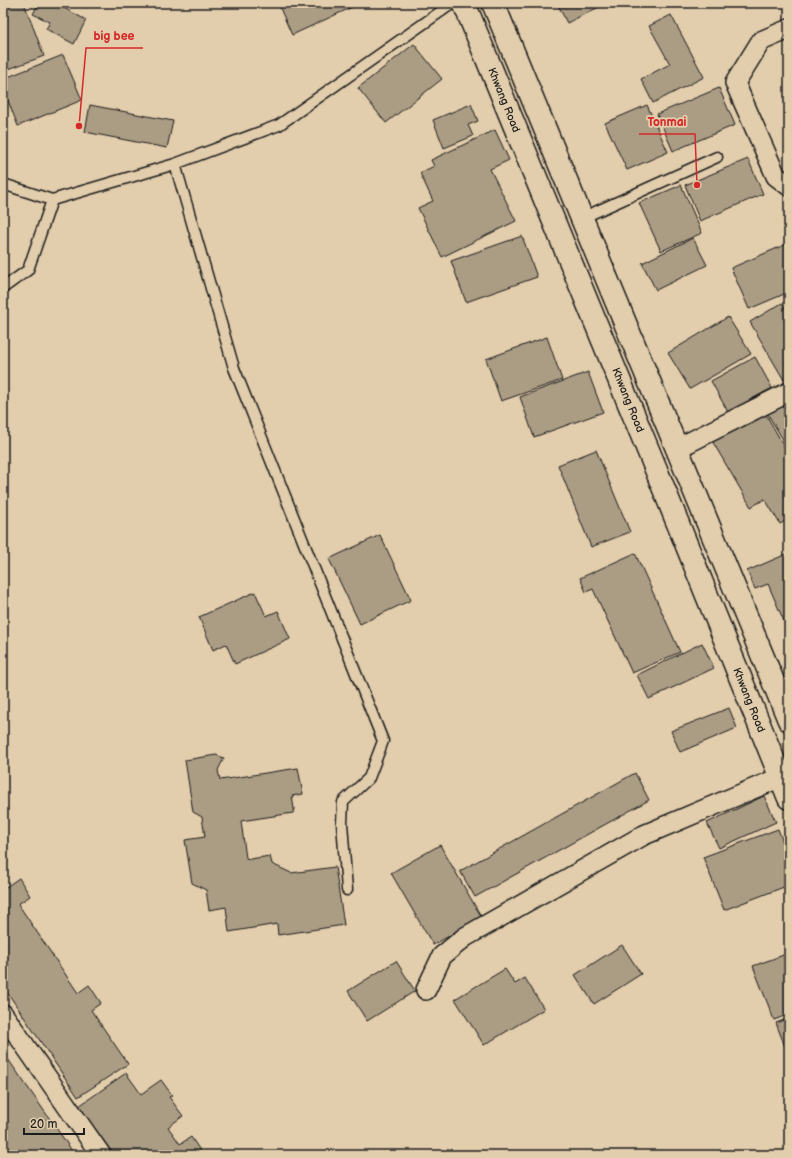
<svg xmlns="http://www.w3.org/2000/svg" width="792" height="1158" font-family="'Balsamiq Sans',sans-serif">
<style>
.building{fill:#ab9c84;stroke:#1c1c1c}
.lines{fill:none;stroke-linecap:round;stroke-linejoin:round}
.service-casing{stroke:#1c1c1c;stroke-width:13}
.minor-casing{stroke:#1c1c1c;stroke-width:22}
.secondary-casing{stroke:#1c1c1c;stroke-width:25}
.service{stroke:#e2cdac;stroke-width:10}
.minor{stroke:#e2cdac;stroke-width:19}
.secondary{stroke:#e2cdac;stroke-width:22}
.labels{text-anchor:middle;dominant-baseline:central;stroke-width:3.5;stroke-linejoin:round;paint-order:stroke}
.street-label{font-size:11px;fill:#1c1c1c;stroke:#e2cdac}
.leader{fill:none;stroke:#d62828;stroke-width:1.5}
.callout-dot{fill:#d62828;stroke:#e2cdac;stroke-width:1.5}
.callout-label{font-size:12px;text-anchor:middle;font-weight:bold;fill:#d62828;stroke:#e2cdac;stroke-width:3.5;stroke-linejoin:round;paint-order:stroke}
</style>
<rect width="100%" height="100%" fill="#e2cdac"/>
<filter id="ink" filterUnits="userSpaceOnUse"><feTurbulence type="fractalNoise" baseFrequency=".025" numOctaves="2"/><feDisplacementMap in="SourceGraphic" scale="8" xChannelSelector="R" yChannelSelector="G"/><feConvolveMatrix kernelMatrix="1 2 1 2 8 2 1 2 1" color-interpolation-filters="sRGB"/></filter>
<g filter="url(#ink)">
<!-- building -->
<g class="building">
<polygon points="3,3 24,3 44,56 3,71"/>
<polygon points="39,3 55,3 86,20 74,44 46,29 50,22 33,14"/>
<polygon points="286,3 361,3 292,35 279,6"/>
<polygon points="557,3 607,3 567,23"/>
<polygon points="671,15 704,77 653,103 641,79 670,64 649,26"/>
<polygon points="414,44 442,79 386,123 358,88"/>
<polygon points="63,55 82,100 18,126 3,88 3,79"/>
<polygon points="719,88 735,125 673,151 657,114"/>
<polygon points="471,104 478,121 468,125 473,136 444,148 433,120"/>
<polygon points="90,105 173,121 167,148 85,132"/>
<polygon points="647,105 668,152 627,170 605,123"/>
<polygon points="495,130 509,160 490,169 516,221 442,257 418,208 433,201 420,173 434,166 431,160"/>
<polygon points="748,159 763,194 700,221 685,185"/>
<polygon points="681,185 702,233 661,251 639,203"/>
<polygon points="522,236 537,277 466,302 451,261"/>
<polygon points="693,238 707,265 656,290 642,263"/>
<polygon points="789,243 789,292 749,309 731,268"/>
<polygon points="782,303 789,315 789,377 784,380 750,322"/>
<polygon points="728,317 751,354 690,389 668,353"/>
<polygon points="547,337 562,380 501,401 486,359"/>
<polygon points="755,357 772,388 728,412 711,381"/>
<polygon points="588,372 603,412 534,437 520,397"/>
<polygon points="789,398 789,440 785,443 766,411"/>
<polygon points="763,409 786,450 789,449 789,519 780,524 765,499 751,507 711,439"/>
<polygon points="596,450 630,532 591,547 558,465"/>
<polygon points="380,535 411,600 360,624 329,559"/>
<polygon points="635,553 680,652 632,673 593,589 586,592 580,578"/>
<polygon points="789,553 789,633 768,584 755,589 747,571"/>
<polygon points="255,592 266,616 278,611 290,639 235,664 226,644 213,650 199,617"/>
<polygon points="702,643 714,668 649,699 637,675"/>
<polygon points="729,708 737,728 680,752 671,731"/>
<polygon points="216,755 224,758 218,770 220,780 298,768 303,794 292,796 294,809 293,813 241,821 246,858 250,859 270,856 272,864 291,873 335,867 344,925 278,935 277,924 229,932 226,907 209,910 206,890 192,883 185,840 205,837 202,817 193,812 185,760"/>
<polygon points="635,773 649,800 475,897 460,871"/>
<polygon points="764,796 776,822 719,848 707,823"/>
<polygon points="778,829 789,858 789,885 724,910 703,857"/>
<polygon points="440,845 482,918 433,945 391,873"/>
<polygon points="19,878 30,896 18,904 78,993 89,985 101,1003 91,1010 128,1064 78,1097 3,986 3,889"/>
<polygon points="622,945 641,974 594,1004 575,975"/>
<polygon points="789,953 789,1014 774,1020 753,966"/>
<polygon points="396,961 415,991 367,1021 348,991"/>
<polygon points="505,969 515,984 525,978 544,1009 484,1045 455,999"/>
<polygon points="789,1018 789,1057 776,1023"/>
<polygon points="3,1052 75,1155 3,1155"/>
<polygon points="126,1073 141,1094 161,1080 172,1095 169,1097 183,1116 168,1127 180,1144 191,1137 203,1155 114,1155 79,1106"/>
</g>
<g class="lines">
<defs>
<g id="service">
<polyline points="3,184 52,200 175,164"/>
<polyline points="582,218 717,157"/>
<polyline points="3,288 28,270 52,200"/>
<polyline points="347,890 342,823 343,802 369,778 383,741 234,368 175,164 279,125 453,3"/>
</g>
<g id="minor">
<polyline points="789,29 761,41 735,83 776,176 789,186"/>
<polyline points="676,449 789,392"/>
<polyline points="426,990 442,956 465,937 644,835 781,777"/>
<polyline points="3,1014 101,1155"/>
</g>
<g id="secondary">
<polyline points="464,3 653,462 789,798"/>
<polyline points="493,3 789,720"/>
</g>
</defs>
<!-- service casing -->
<use href="#service" class="service-casing"/>
<!-- minor casing -->
<use href="#minor" class="minor-casing"/>
<!-- secondary casing -->
<use href="#secondary" class="secondary-casing"/>
<!-- service -->
<use href="#service" class="service"/>
<!-- minor -->
<use href="#minor" class="minor"/>
<!-- secondary -->
<use href="#secondary" class="secondary"/>
</g>
</g>
<g class="labels">
<!-- street labels -->
<g class="street-label">
<text transform="translate(504 100) rotate(68)">Khwang Road</text>
<text transform="translate(628 400) rotate(68)">Khwang Road</text>
<text transform="translate(749 700) rotate(68)">Khwang Road</text>
</g>
</g>
<!-- callouts -->
<path class="leader" d="M79 126L86 48H143M697 185L695 134H639"/>
<g class="callout-dot">
<circle cx="79" cy="126" r="4"/>
<circle cx="697" cy="185" r="4"/>
</g>
<g class="callout-label">
<text x="114" y="40">big bee</text>
<text x="667" y="126">Tonmai</text>
</g>
<!-- margin -->
<rect width="792" height="1158" fill="none" stroke="#e2cdac" stroke-width="16"/>
<rect x="8" y="8" width="776" height="1142" fill="none" stroke="#1c1c1c" stroke-width="1.5" filter="url(#ink)"/>
<!-- scale -->
<path d="M24 1128v6h60v-6" fill="none" stroke="#1c1c1c" stroke-width="2"/>
<text x="30" y="1128" font-size="12" fill="#1c1c1c" stroke="#e2cdac" stroke-width="3" paint-order="stroke">20 m</text>
</svg>
